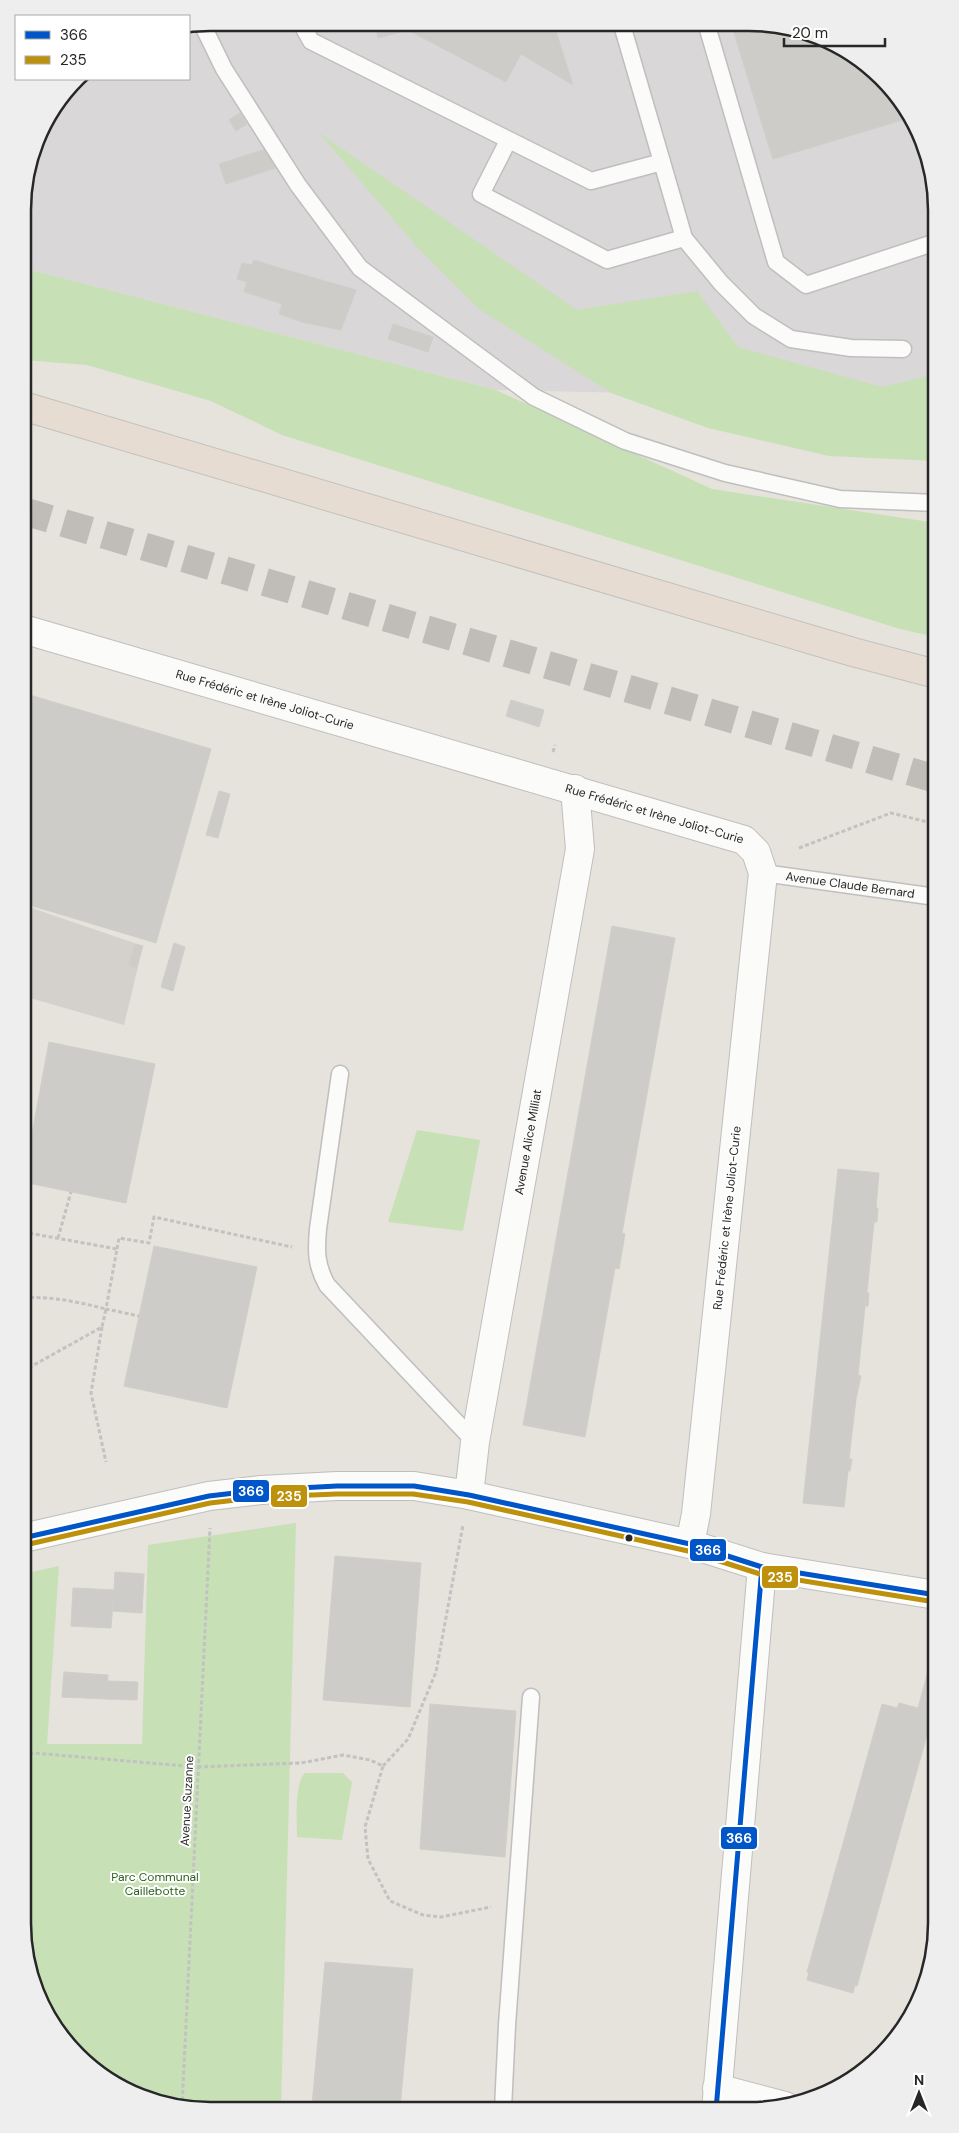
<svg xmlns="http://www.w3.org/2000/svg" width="959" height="2133" font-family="'DM Sans',sans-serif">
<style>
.industrial{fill:#d9d7d8}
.green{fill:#c7e0b6}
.plaza{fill:#d4d0cb}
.building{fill:#ceccc8;stroke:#d0cec9}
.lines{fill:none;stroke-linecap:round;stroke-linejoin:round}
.highway-tunnel{stroke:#c0bdb8;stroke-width:28;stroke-dasharray:28 14;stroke-linecap:butt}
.lane-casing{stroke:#c0bebe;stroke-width:19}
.street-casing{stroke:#c0bebe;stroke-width:30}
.highway-casing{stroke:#c3c1bf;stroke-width:30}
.path{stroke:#c2c2c1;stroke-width:3;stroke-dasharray:4 2.5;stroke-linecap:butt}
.lane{stroke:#fbfbfa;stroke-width:16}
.street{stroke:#fbfbfa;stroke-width:28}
.highway{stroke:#e7dcd2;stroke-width:28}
.bus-1-casing{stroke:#fff;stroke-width:9}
.bus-2-casing{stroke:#fff;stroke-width:9}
.bus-1{stroke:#0055c8;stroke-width:5}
.bus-2{stroke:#be910c;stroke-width:5}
.bus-dot{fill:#272727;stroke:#fff;stroke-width:2}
.labels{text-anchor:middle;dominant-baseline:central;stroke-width:4;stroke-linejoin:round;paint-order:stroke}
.street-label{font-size:12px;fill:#272727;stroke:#fff}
.park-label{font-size:12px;fill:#285f1c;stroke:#fff}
.rim{fill:none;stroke:#272727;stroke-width:2.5}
.line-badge{stroke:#fff;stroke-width:2}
.badge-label{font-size:14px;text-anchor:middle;font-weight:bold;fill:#fff}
</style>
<rect width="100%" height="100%" fill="#e6e2dc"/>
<!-- industrial -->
<polygon class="industrial" points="211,23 785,26 831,42 873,69 911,116 930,162 936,211 936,393 907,399 496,390 23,268 23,198 42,128 79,79 189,79 189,27"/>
<!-- green -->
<g class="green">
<polygon points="319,133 577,310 697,291 738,347 882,387 936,374 936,461 829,456 708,428 611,393 479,309 417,247"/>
<polygon points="23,268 496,390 712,489 936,523 936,637 900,629 282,435 211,401 87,365 23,360"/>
<polygon points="417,1130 480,1140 463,1231 388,1222"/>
<polygon points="296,1523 281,2108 174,2107 128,2091 86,2064 48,2017 29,1971 23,1922 23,1574 59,1566 47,1744 142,1744 148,1545"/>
<path d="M 305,1773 L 343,1773 L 352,1782 L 342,1840 L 297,1837 C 297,1821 294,1784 305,1773 Z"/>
</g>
<!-- plaza -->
<polygon class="plaza" points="23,905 143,946 124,1025 23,996"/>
<!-- building -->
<g class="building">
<polygon points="386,24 554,25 573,85 521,54 506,82 408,30 378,38 375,27"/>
<polygon points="732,26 785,26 831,42 873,69 901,103 768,144"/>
<polygon points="901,103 912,117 773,159 768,144"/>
<polygon points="240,113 247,124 236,131 229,120"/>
<polygon points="269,148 282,166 226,184 219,164"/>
<polygon points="254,260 283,269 273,301 244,292 247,282 237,279 242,263 252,265"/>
<polygon points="283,269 356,290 341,330 302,322 279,314 282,304 273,301"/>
<polygon points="393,324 433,337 428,352 388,339"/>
<polygon points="23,693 211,749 156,943 23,903"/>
<polygon points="511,700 544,710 539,727 506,716"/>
<polygon points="219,791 230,794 218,838 206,835"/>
<polygon points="612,926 675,938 622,1233 625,1234 619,1269 615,1268 585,1437 523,1425"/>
<polygon points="174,943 185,947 173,991 161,987"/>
<polygon points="135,944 143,946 136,968 129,966"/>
<polygon points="49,1042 155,1064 126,1203 23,1182"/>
<polygon points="838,1169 879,1173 876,1208 878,1208 877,1222 874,1222 867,1293 869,1293 868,1306 865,1306 858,1375 861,1376 856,1399 849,1459 852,1459 850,1471 848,1471 844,1507 803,1503"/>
<polygon points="154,1246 257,1267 227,1408 124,1386"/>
<polygon points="335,1556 421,1563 410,1707 323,1700"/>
<polygon points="115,1572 144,1574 142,1613 113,1611"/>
<polygon points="73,1588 114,1590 111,1628 71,1626"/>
<polygon points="931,1660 936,1662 936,1719 932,1717 857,1986 807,1972 882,1704 897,1708 899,1703 918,1708"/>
<polygon points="64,1672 108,1675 106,1699 62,1697"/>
<polygon points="107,1681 138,1682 137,1700 106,1699"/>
<polygon points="430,1704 516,1711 505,1857 420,1849"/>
<polygon points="325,1962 413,1969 400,2108 337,2108 312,2105"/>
<polygon points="809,1972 855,1985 853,1993 807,1980"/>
</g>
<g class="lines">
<!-- highway-tunnel -->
<polyline class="highway-tunnel" points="23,511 936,779"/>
<defs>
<g id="lane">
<polyline points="301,23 311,41 591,181 662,162 684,238 607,260 481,194 508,141"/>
<polyline points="202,24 224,69 298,185 360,268 534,397 625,441 725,473 840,499 936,503"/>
<polyline points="622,25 662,162"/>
<polyline points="707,26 776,262 806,285 936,242"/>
<polyline points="684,238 721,283 754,316 791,339 851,348 903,349"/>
<path id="s1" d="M 763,873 L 936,897"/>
<path d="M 340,1074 L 318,1229 C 316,1252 316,1265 327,1285 L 475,1442"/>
<polyline points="503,2109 507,2025 531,1697"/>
</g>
<g id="street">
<path id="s2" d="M 23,629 L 744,840 L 756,852 L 763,873 L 696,1514 L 690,1544"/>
<path id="s3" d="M 469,1495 L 475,1442 L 580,849 L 575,789"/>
<polyline points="23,1538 209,1496 261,1490 337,1486 414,1486 469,1495 690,1544 762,1567 936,1595"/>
<polyline points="717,2088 785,2106"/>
<polyline points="716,2110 762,1567"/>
</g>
<polyline id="highway" points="23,406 853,652 936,674"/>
</defs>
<!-- lane casing -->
<use href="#lane" class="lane-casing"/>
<!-- street casing -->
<use href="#street" class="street-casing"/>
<!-- highway casing -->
<use href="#highway" class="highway-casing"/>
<!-- path -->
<g class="path">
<polyline points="553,752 555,745"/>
<polyline points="799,848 891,813 936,824"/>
<polyline points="23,1232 117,1249 106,1309 139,1316"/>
<polyline points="58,1238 71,1192"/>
<polyline points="117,1249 119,1238 149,1243 154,1217 292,1247"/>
<polyline points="102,1327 91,1393 106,1462"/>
<path d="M 23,1371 L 102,1327 L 106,1309 C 78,1302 52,1296 23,1298"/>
<polyline points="936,1468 936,1464"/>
<polyline points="930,1564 936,1540"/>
<polyline points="23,1755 34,1753 197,1767 301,1763 343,1755 370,1760 383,1766 365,1827 368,1859 390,1901 423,1915 441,1917 491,1907"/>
<polyline points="383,1766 408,1739 436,1672 463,1525"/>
<polyline points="182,2107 210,1528"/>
</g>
<!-- lane -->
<use href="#lane" class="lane"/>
<!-- street -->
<use href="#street" class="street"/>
<!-- highway -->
<use href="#highway" class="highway"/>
<defs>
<g id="bus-1">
<polyline points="23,1538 209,1496 261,1490 337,1486 414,1486 469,1495 690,1544 762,1567 936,1595"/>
<polyline points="716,2110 762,1567"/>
</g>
<polyline id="bus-2" points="25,1545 210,1503 262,1497 337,1494 413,1494 468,1502 688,1551 760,1574 935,1602"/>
</defs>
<!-- bus-1 casing -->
<use href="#bus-1" class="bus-1-casing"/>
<!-- bus-2 casing -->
<use href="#bus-2" class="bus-2-casing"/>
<!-- bus-1 -->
<use href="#bus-1" class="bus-1"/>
<!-- bus-2 -->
<use href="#bus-2" class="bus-2"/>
</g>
<!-- markers -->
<circle class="bus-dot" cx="629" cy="1538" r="4.5"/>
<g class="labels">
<!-- street labels -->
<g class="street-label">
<text stroke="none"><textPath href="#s2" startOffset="252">Rue Frédéric et Irène Joliot-Curie</textPath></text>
<text stroke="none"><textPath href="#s2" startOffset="658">Rue Frédéric et Irène Joliot-Curie</textPath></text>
<text stroke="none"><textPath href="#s1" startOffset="88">Avenue Claude Bernard</textPath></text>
<text stroke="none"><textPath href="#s3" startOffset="358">Avenue Alice Milliat</textPath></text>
<text transform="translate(727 1218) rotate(-84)">Rue Frédéric et Irène Joliot-Curie</text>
<text transform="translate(187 1801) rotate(-87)">Avenue Suzanne</text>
</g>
<!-- park labels -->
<g class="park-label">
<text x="155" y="1877">Parc Communal<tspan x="155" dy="14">Caillebotte</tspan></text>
</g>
</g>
<!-- crop -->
<path d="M0 0H959V2133H0ZM210 31H749A179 179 0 0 1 928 210V1923A179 179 0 0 1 749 2102H210A179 179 0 0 1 31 1923V210A179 179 0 0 1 210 31Z" fill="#eee" fill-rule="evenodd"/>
<path class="rim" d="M210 31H749A179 179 0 0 1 928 210V1923A179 179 0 0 1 749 2102H210A179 179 0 0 1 31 1923V210A179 179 0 0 1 210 31Z"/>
<g class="line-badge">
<rect x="232" y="1479" width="38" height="24" rx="5" fill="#0055c8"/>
<rect x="270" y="1484" width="38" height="24" rx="5" fill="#be910c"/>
<rect x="689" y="1538" width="38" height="24" rx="5" fill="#0055c8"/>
<rect x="761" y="1565" width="38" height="24" rx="5" fill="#be910c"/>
<rect x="720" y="1826" width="38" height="24" rx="5" fill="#0055c8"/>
</g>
<g class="badge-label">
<text x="251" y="1496">366</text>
<text x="289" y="1501">235</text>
<text x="708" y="1555">366</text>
<text x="780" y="1582">235</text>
<text x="739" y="1843">366</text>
</g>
<!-- legend -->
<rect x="15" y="15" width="175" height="65" fill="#ffffff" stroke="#a9a9a9"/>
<rect x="25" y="31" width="25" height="8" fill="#0055c8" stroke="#a9a9a9"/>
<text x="60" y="40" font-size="15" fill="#272727">366</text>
<rect x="25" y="56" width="25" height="8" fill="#be910c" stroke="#a9a9a9"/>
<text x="60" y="65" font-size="15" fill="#272727">235</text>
<!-- north arrow -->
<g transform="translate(919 2093)" stroke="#ffffff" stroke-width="4" paint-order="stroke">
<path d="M0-4L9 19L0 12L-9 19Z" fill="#272727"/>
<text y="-8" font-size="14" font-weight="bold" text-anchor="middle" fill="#272727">N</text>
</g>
<!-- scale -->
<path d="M784 38v8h101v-8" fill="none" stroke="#272727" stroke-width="2.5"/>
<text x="792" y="38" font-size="15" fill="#272727" stroke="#ffffff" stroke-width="4" paint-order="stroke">20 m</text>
</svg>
